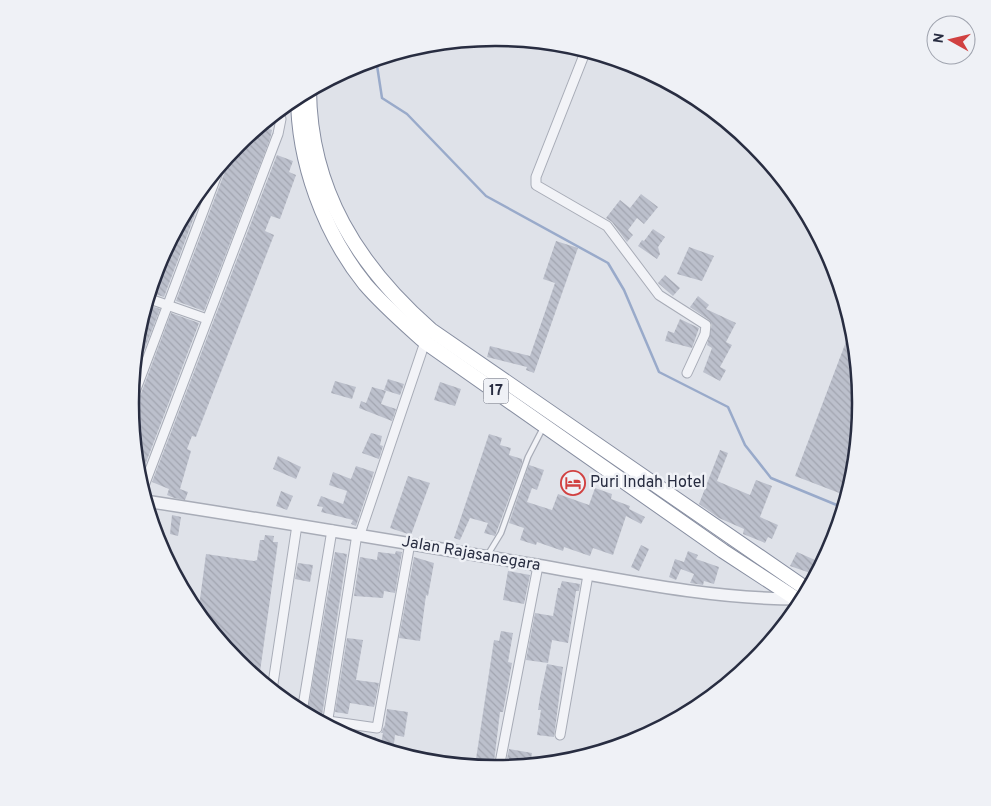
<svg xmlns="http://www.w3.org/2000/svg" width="991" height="806" font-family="Overpass,sans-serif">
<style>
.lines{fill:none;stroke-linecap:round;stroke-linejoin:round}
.stream{stroke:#99aaca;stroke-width:2.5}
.building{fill:url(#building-back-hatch)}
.service-casing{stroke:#a8acb7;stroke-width:7}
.minor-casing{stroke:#a8acb7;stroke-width:11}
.tertiary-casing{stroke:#a8acb7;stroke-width:14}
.trunk-casing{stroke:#868da0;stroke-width:16}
.path{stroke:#bdc0c8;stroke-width:2;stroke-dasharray:4 4;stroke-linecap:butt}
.service{stroke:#f2f3f7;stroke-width:4.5}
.minor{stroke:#f2f3f7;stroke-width:9}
.tertiary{stroke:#f2f3f7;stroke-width:11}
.trunk{stroke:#fff;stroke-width:14}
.labels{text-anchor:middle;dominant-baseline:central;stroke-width:5;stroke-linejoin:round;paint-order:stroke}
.shield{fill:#eff1f6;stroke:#646877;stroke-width:1}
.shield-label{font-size:15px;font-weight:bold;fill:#282d41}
.poi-label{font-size:16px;fill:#282d41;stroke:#eff1f6;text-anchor:start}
.street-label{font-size:16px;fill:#282d41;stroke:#eff1f6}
.rim{fill:none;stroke:#282d41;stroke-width:2.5}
</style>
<defs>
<pattern id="building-back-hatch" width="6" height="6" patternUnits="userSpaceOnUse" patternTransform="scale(1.25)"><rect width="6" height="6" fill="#bcc0cc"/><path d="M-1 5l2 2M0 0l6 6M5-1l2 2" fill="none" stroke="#a2a5b0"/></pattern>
</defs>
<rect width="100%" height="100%" fill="#dfe2e9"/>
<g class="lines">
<!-- stream -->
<polyline class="stream" points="376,59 382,98 407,114 486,196 608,263 624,290 659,372 728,407 745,445 771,478 844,508"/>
</g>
<!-- building -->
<g class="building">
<polygon points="260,126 272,130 270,139 204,311 176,301 227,166 225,159 237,144"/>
<polygon points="277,155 293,161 289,172 296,175 280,219 271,216 265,231 274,235 197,434 196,437 192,436 187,449 191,451 180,489 188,492 185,500 174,498 167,495 169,489 152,482"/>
<polygon points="208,180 164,297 149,292 158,263 192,200"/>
<polygon points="641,194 658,207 644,224 637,218 628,230 633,235 627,242 612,222 606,218 620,200 630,208"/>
<polygon points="653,229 665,237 658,247 660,254 657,259 638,246 642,240 644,241"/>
<polygon points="556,241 578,248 534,373 526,370 527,367 487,357 490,346 530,356 555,283 543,279"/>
<polygon points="689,247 714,256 702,281 677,274"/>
<polygon points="665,275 680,288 673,296 658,283"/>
<polygon points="698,296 709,305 706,309 736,323 726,342 732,345 720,367 726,370 720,381 703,372 712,348 707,345 712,325 709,320 690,307"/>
<polygon points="145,304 160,309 132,382 137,331"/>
<polygon points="171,313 199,323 139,481 131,411 136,407"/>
<polygon points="680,319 699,328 692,348 665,341 668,331 674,333"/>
<polygon points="852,326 861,403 854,475 847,496 795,476"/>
<polygon points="388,379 404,384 400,395 384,390"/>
<polygon points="335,381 356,387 352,399 331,393"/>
<polygon points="440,382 461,389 455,406 434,400"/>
<polygon points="372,387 386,391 381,404 396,409 392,421 359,408 361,401 366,403"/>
<polygon points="371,433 382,436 380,445 383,446 379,459 362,453"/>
<polygon points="489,434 502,438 500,445 511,448 509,455 522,459 522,463 495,536 484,533 488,523 470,518 460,540 454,538"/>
<polygon points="720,450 728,453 717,481 750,495 756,480 772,486 760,517 778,525 772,539 768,537 765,543 743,534 744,529 719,518 699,504"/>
<polygon points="278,456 301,467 296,479 273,469"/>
<polygon points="529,465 544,470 537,490 532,488 527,502 552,510 558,494 589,505 595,488 612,494 611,499 630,506 629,509 645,517 641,524 626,516 613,555 593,548 590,556 564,547 563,551 537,542 536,545 520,540 524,528 509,523"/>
<polygon points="356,466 374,472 356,526 351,524 353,520 321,512 323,507 317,506 321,496 343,504 347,491 329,485 333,472 351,479"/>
<polygon points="408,476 430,483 411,535 390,528"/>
<polygon points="281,491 293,496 287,510 276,506"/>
<polygon points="172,515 181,517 178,536 170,534"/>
<polygon points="265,535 274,536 273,542 278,542 259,679 237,661 198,614 206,554 254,561 257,560 260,540 264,540"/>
<polygon points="641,545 649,549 639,571 631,567"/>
<polygon points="820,548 828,552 816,575 790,566 797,552 815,560"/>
<polygon points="396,551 402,552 395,593 384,591 383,598 354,596 360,557 377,560 378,552 395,554"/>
<polygon points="688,551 698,555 696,559 719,567 714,584 704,581 703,585 690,583 694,574 681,569 676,580 669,577 675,559 684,562"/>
<polygon points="335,552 347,554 321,722 307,715"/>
<polygon points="414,557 434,563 428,596 426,595 420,641 399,638"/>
<polygon points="298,563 313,565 310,582 295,579"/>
<polygon points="508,571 530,575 524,604 503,600"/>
<polygon points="562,581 580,584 579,591 576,591 568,643 552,640 548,663 526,660 535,613 553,616 558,588 560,588"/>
<polygon points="501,631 513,633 508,662 512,663 503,712 500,712 494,762 476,759 494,640 499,641"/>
<polygon points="347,638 363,640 356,680 379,683 374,707 350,703 348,714 335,712"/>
<polygon points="547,664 563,667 554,737 537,735 541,710 538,710 540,697"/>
<polygon points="387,709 408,712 404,737 395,735 393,752 380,748 383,733 381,733 385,725"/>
<polygon points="509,749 532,753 530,765 505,768"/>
</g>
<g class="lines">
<defs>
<polyline id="service" points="487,556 501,533 528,457 544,426"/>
<g id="minor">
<polyline points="586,50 536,177 536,185 607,226 659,295 706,325 705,334 687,373"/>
<polyline points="147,298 207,319"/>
<polyline points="130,405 221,164"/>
<polyline points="142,491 278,134 281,119 277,112"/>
<polyline points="360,534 425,342"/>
<polyline points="272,690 297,525"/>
<polyline points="302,712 332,530"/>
<polyline points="328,721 377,728 410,543"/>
<polyline points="327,725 357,534"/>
<polyline points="560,735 588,575"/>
<polyline points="499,768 538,566"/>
</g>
<path id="tertiary" d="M 145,501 C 276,521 406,543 536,565 C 622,580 710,599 798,599"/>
<g id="trunk">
<path d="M 309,90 C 310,190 358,266 431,330 L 808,590"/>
<path d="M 298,96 C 298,162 324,233 365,284 C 383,305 404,323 425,342 L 723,551 L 801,602"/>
</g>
</defs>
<!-- service casing -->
<use href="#service" class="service-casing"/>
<!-- minor casing -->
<use href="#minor" class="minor-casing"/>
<!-- tertiary casing -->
<use href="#tertiary" class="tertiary-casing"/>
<!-- trunk casing -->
<use href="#trunk" class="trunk-casing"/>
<!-- path -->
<polyline class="path" points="374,746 375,737"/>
<!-- service -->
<use href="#service" class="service"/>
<!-- minor -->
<use href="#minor" class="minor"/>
<!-- tertiary -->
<use href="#tertiary" class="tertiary"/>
<!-- trunk -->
<use href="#trunk" class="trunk"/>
</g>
<!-- icons -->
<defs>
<symbol id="hotel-ring" viewBox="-11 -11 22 22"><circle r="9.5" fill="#eff1f6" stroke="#d14141" stroke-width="1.5"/><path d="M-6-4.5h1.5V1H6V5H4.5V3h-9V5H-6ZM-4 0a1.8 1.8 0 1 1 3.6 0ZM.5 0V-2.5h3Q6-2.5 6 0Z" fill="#d14141"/></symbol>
</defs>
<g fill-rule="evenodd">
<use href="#hotel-ring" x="559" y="469" width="28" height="28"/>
</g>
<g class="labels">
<!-- shield labels -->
<rect class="shield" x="483.5" y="378.5" width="25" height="25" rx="4"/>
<g class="shield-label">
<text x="496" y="391">17</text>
</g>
<!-- poi labels -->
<g class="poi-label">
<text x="590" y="483">Puri Indah Hotel</text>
</g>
<!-- street labels -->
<g class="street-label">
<text transform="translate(471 554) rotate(10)">Jalan Rajasanegara</text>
</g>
</g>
<!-- crop -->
<path d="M0 0H991V806H0ZM495 46H496A356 356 0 0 1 852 402V404A356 356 0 0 1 496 760H495A356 356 0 0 1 139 404V402A356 356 0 0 1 495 46Z" fill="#eff1f6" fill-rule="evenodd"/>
<path class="rim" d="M495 46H496A356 356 0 0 1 852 402V404A356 356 0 0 1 496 760H495A356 356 0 0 1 139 404V402A356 356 0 0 1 495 46Z"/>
<!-- north arrow -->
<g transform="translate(951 40) rotate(278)"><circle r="24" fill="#eff1f6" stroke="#9fa3ae"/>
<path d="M0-4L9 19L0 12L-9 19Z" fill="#d14141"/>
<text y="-8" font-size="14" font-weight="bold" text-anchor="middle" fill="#282d41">N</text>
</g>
</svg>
